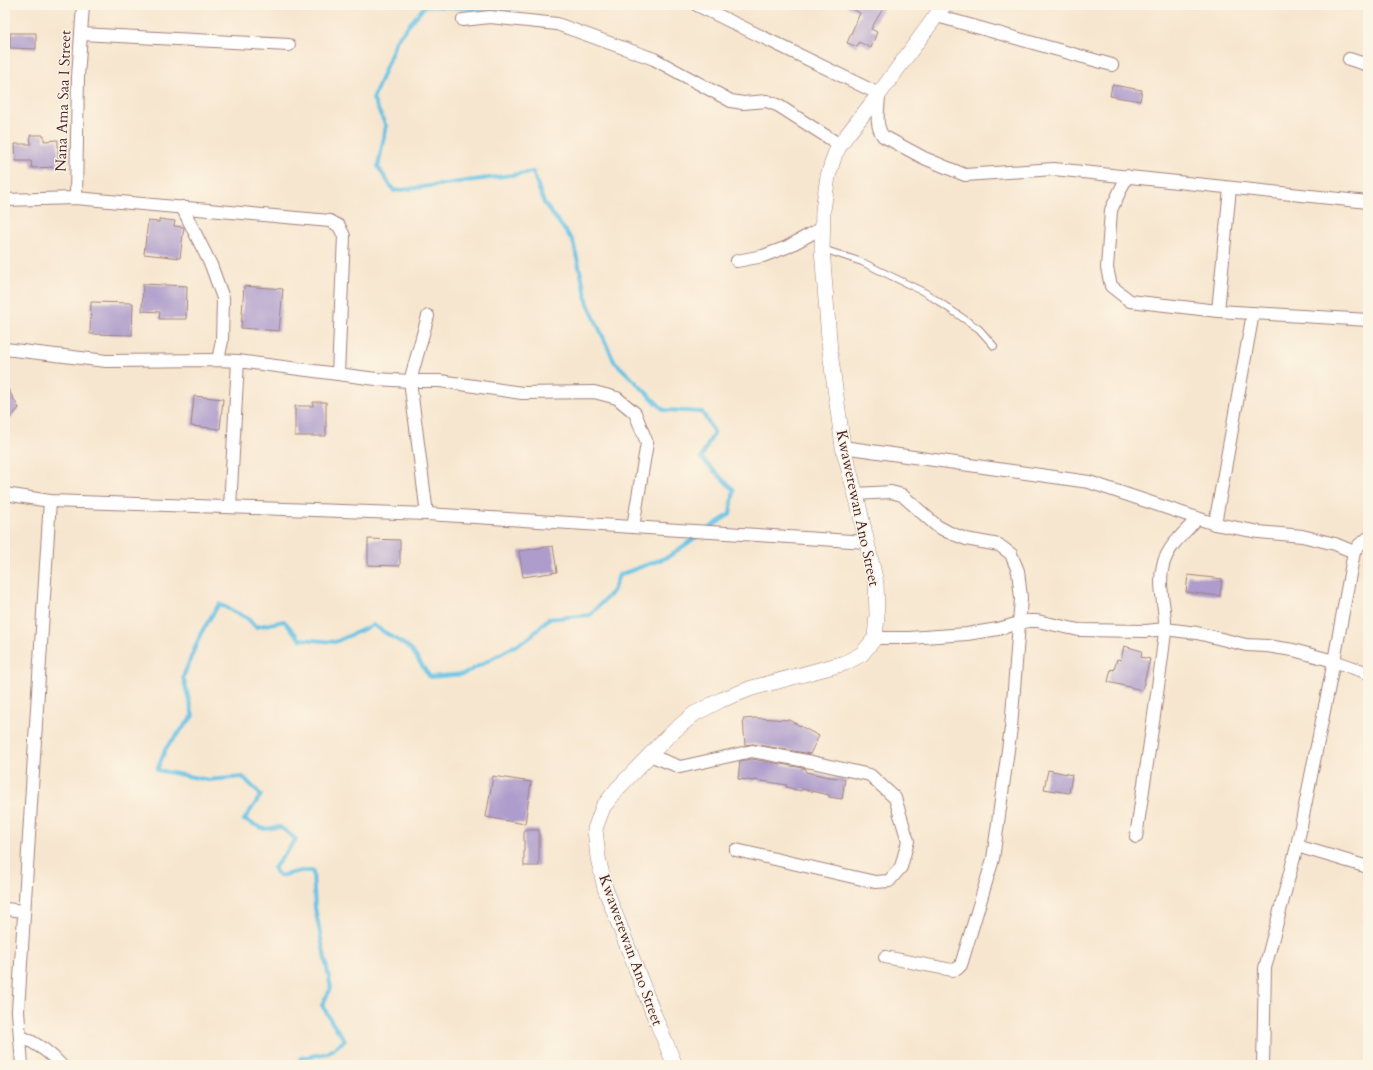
<svg xmlns="http://www.w3.org/2000/svg" width="1373" height="1070" font-family="Cardo,serif">
<style>
.lines{fill:none;stroke-linecap:round;stroke-linejoin:round}
.stream{stroke:#69c4e6;stroke-width:4}
.building{fill:#ad9ccc}
.service-casing{stroke:#a0827d;stroke-width:8}
.minor-casing{stroke:#a0827d;stroke-width:14}
.tertiary-casing{stroke:#a0827d;stroke-width:16}
.service{stroke:#fff;stroke-width:6}
.minor{stroke:#fff;stroke-width:12}
.tertiary{stroke:#fff;stroke-width:15}
.labels{text-anchor:middle;dominant-baseline:central;stroke-width:3;stroke-linejoin:round;paint-order:stroke}
.street-label{font-size:15px;fill:#4a1f2b;stroke:#fcf5e5}
</style>
<rect width="100%" height="100%" fill="#fcf5e5"/>
<filter id="ink" filterUnits="userSpaceOnUse"><feTurbulence type="fractalNoise" baseFrequency=".025" numOctaves="2"/><feDisplacementMap in="SourceGraphic" scale="8" xChannelSelector="R" yChannelSelector="G"/><feConvolveMatrix kernelMatrix="1 2 1 2 8 2 1 2 1" color-interpolation-filters="sRGB"/></filter>
<filter id="wash" filterUnits="userSpaceOnUse"><feTurbulence type="fractalNoise" baseFrequency=".012" numOctaves="4" result="noise"/><feDisplacementMap in="SourceGraphic" scale="16" xChannelSelector="R" yChannelSelector="G"/><feGaussianBlur stdDeviation="0.9" result="paint"/><feColorMatrix in="noise" values="0 0 0 0 0 0 0 0 0 0 0 0 0 0 0 0 0 1.4 0 .05"/><feComposite in="paint" operator="in"/></filter>
<g filter="url(#wash)">
<rect width="100%" height="100%" fill="#f7e6cf"/>
<g class="lines">
<!-- stream -->
<g class="stream">
<polyline points="541,5 503,10 425,6 397,39 373,99 386,126 378,167 394,191 533,172 544,203 573,241 588,304 614,361 664,410 702,412 714,432 701,458 734,490 730,514 708,529"/>
<polyline points="297,1065 301,1058 328,1053 345,1040 333,1024 322,1005 331,988 315,908 313,871 301,871 279,876 274,868 296,839 280,827 264,829 244,820 261,795 243,777 208,780 157,770 166,748 193,716 183,677 201,633 219,604 247,618 256,627 284,621 300,639 335,642 373,625 410,648 430,677 464,674 529,638 548,619 590,615 613,591 619,575 668,557 699,535"/>
</g>
</g>
<g id="blocks">
<!-- building -->
<g class="building">
<polygon points="845,5 885,5 871,29 877,32 871,48 859,42 857,47 847,43 860,13"/>
<polygon points="10,33 36,33 36,49 10,48"/>
<polygon points="1112,85 1142,90 1140,101 1110,96"/>
<polygon points="30,135 44,135 44,141 58,140 58,167 32,168 31,161 16,161 15,144 31,144"/>
<polygon points="159,219 175,221 174,226 184,227 180,258 144,254 148,221 159,222"/>
<polygon points="143,284 187,286 186,319 159,319 160,312 142,311"/>
<polygon points="244,286 283,289 279,331 241,328"/>
<polygon points="91,302 133,303 132,335 90,334"/>
<polygon points="5,384 19,408 5,424"/>
<polygon points="194,396 223,399 220,429 191,426"/>
<polygon points="313,402 326,402 326,436 295,436 295,406 313,406"/>
<polygon points="368,539 400,540 400,566 368,565"/>
<polygon points="553,546 557,572 523,577 519,551"/>
<polygon points="1188,575 1222,579 1220,596 1186,592"/>
<polygon points="1124,646 1142,651 1141,657 1150,659 1142,690 1108,682 1111,669 1114,670 1117,659 1121,660"/>
<polygon points="757,718 789,720 819,736 810,754 753,744 745,745 743,719"/>
<polygon points="752,759 803,768 806,769 806,772 824,776 845,779 842,799 829,797 829,795 802,789 801,791 786,787 787,785 755,780 755,781 738,779 740,761"/>
<polygon points="1048,770 1072,775 1069,793 1044,789"/>
<polygon points="493,776 531,782 525,824 486,817"/>
<rect x="524" y="830" width="15" height="36"/>
</g>
</g>
</g>
<g filter="url(#ink)">
<use href="#blocks" fill-opacity="0" stroke="#a0827d" stroke-width="1"/>
<g class="lines">
<defs>
<polyline id="service" points="823,249 862,262 926,293 979,329 994,346"/>
<g id="minor">
<path d="M 697,5 L 879,94 C 879,107 874,124 883,136 L 924,158 L 965,175 L 1054,169 L 1368,202"/>
<polyline points="937,16 1112,65"/>
<polyline points="463,20 490,17 557,24 654,59 731,101 743,103 767,101 779,106 840,145"/>
<polyline points="81,34 289,45"/>
<polyline points="1349,59 1368,65"/>
<polyline points="1127,176 1111,210 1107,268 1111,286 1130,301 1218,311 1368,320"/>
<polyline points="76,198 78,77 83,5"/>
<polyline points="5,200 76,198 330,221 339,226 344,236 338,374"/>
<polyline points="182,207 211,265 223,298 222,341 218,360"/>
<polyline points="737,261 763,256 787,247 822,228"/>
<polyline points="1218,311 1230,188"/>
<polyline points="5,349 106,361 218,360 238,361 376,379 410,381 440,381 522,393 594,392 617,398 635,413 647,443 633,527"/>
<polyline points="843,447 1089,482 1215,524 1259,532 1302,536 1335,544 1354,552"/>
<polyline points="5,494 50,501 427,514 867,542"/>
<polyline points="856,494 891,492 902,495 937,526 948,532 966,539 999,545 1011,554 1018,571 1021,598 1011,728 993,859 961,965 957,969 952,970 885,957"/>
<polyline points="230,507 238,361"/>
<polyline points="427,514 410,381 428,316"/>
<polyline points="1215,524 1253,313"/>
<polyline points="1368,538 1359,545 1354,552 1334,661 1297,846 1368,867"/>
<polyline points="875,638 909,638 967,634 998,629 1019,623 1029,621 1037,621 1079,630 1146,631 1165,629 1197,633 1246,645 1267,646 1293,650 1334,661 1368,673"/>
<polyline points="649,755 680,767 752,751 812,762 870,775 895,798 908,841 901,867 889,881 875,882 736,850"/>
<path d="M 1136,837 C 1146,769 1157,701 1165,632 C 1167,610 1157,588 1163,565 C 1168,546 1184,533 1197,519"/>
<polyline points="5,909 24,911"/>
<path d="M 20,1036 C 36,1043 49,1051 61,1065"/>
<polyline points="22,1065 18,1011 50,501"/>
<polyline points="1263,1065 1265,968 1297,846"/>
</g>
<polyline id="tertiary" points="675,1065 654,1015 605,888 598,858 595,829 603,807 618,788 668,736 694,714 721,700 752,688 845,663 862,654 875,638 877,615 876,583 858,503 843,447 830,352 822,249 823,210 828,176 835,154 840,145 847,135 879,94 944,5"/>
</defs>
<!-- service casing -->
<use href="#service" class="service-casing"/>
<!-- minor casing -->
<use href="#minor" class="minor-casing"/>
<!-- tertiary casing -->
<use href="#tertiary" class="tertiary-casing"/>
<!-- service -->
<use href="#service" class="service"/>
<!-- minor -->
<use href="#minor" class="minor"/>
<!-- tertiary -->
<use href="#tertiary" class="tertiary"/>
</g>
</g>
<g class="labels">
<!-- street labels -->
<g class="street-label">
<text transform="translate(63 101) rotate(-88)">Nana Ama Saa I Street</text>
<text transform="translate(858 508) rotate(78)">Kwawerewan Ano Street</text>
<text transform="translate(631 950) rotate(70)">Kwawerewan Ano Street</text>
</g>
</g>
<!-- margin -->
<rect width="1373" height="1070" fill="none" stroke="#fcf5e5" stroke-width="20"/>
</svg>
